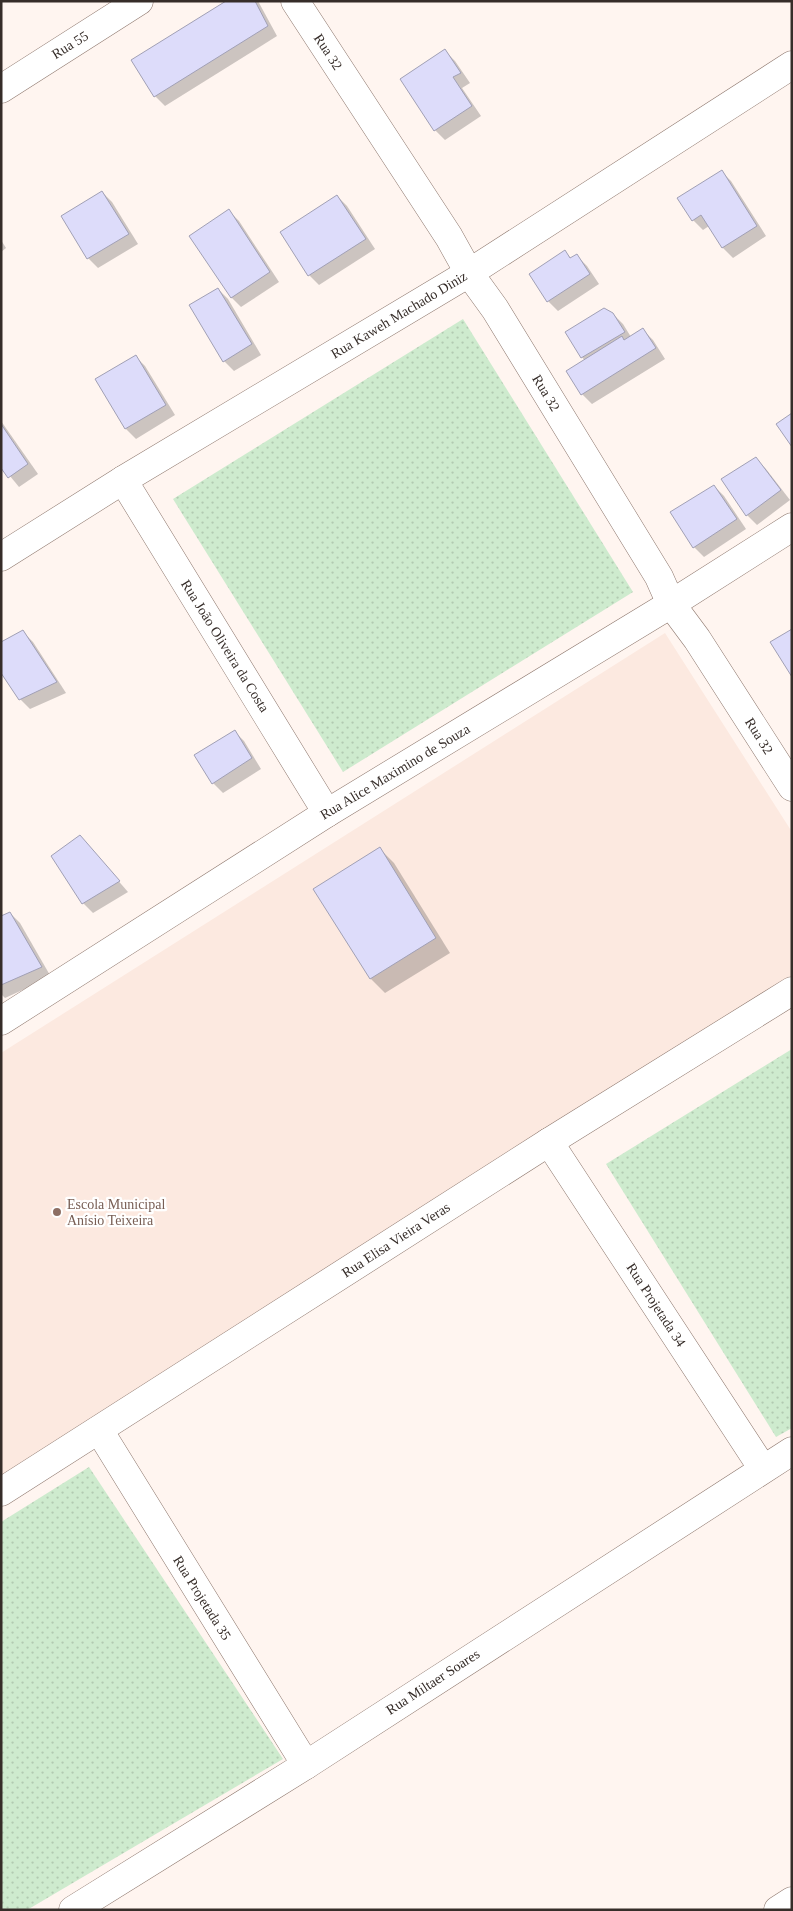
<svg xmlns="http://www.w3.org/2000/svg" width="793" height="1911" font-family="Georgia,serif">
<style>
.built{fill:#fce9e0}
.grass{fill:url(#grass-dots)}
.shadow{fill:#0003}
.building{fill:#dddcfa;stroke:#a1a0b5}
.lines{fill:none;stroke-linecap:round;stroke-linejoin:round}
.minor-casing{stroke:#8e786e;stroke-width:29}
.secondary-casing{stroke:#8e786e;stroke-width:29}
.minor{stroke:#fff;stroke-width:28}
.secondary{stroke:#fff;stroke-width:28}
.education-dot{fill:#8d6e63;stroke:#fff;stroke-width:2}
.labels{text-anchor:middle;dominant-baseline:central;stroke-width:4.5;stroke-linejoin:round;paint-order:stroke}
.street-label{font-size:14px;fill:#362d29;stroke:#fff}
.education-label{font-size:14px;fill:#785e54;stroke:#fff;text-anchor:start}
</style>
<defs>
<pattern id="grass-dots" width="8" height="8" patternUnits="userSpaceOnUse" patternTransform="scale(1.25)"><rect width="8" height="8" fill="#ceebce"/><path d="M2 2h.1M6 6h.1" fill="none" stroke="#b2cab1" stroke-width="1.8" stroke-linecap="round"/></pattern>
</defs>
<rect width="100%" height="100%" fill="#fff5f0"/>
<!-- built -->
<polygon class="built" points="665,633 792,832 792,975 1,1483 1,1053"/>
<!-- grass -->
<g class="grass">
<polygon points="463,319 633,592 343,772 173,499"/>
<polygon points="792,1049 792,1428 776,1437 606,1164"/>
<polygon points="89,1467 283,1759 27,1910 1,1910 1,1522"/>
</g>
<!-- shadow -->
<g class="shadow">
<polygon points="228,1 258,1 277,36 165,106 155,96"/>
<polygon points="445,51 455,61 470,83 462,88 481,116 445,140 435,130"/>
<polygon points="721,171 731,181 766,236 733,258 723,248 709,226 703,230 693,220"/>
<polygon points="102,192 112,202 138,244 98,268 88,258 62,216"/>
<polygon points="337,196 347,206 375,249 319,285 309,275 281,233"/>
<polygon points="229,211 239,221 279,282 241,307 231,297"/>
<polygon points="1,240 6,248 1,252"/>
<polygon points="565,252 572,259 577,256 587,266 599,284 558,311 548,301"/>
<polygon points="218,289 228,299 261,355 234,371 224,361"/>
<polygon points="613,314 623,324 631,337 643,330 653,340 665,359 592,404 582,394 585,361 582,357"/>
<polygon points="135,356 145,366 175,415 136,439 126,429 96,380"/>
<polygon points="1,421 38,474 19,487 1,465"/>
<polygon points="756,459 766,469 790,500 757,525 747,515"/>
<polygon points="714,486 724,496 746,529 704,557 694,547"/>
<polygon points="23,632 33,642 66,693 30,709 20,699"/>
<polygon points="234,731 244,741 261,769 223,793 213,783"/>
<polygon points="89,847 128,892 93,913 83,903"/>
<polygon points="380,849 394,863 450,953 385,993 371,979"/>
<polygon points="10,913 20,923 51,977 5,998 1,994 1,917"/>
</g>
<!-- building -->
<g class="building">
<polygon points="226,1 255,1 268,26 154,97 131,60"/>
<polygon points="445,49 461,73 453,77 472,106 434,131 400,79"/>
<polygon points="722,170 757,226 722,248 701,215 692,221 677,198"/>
<polygon points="102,191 129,234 87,259 61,216"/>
<polygon points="337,195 366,239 308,276 280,232"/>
<polygon points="229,209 270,272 231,298 189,236"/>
<polygon points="565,250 570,258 577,254 590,274 547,302 529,274"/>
<polygon points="218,288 252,344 223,362 189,305"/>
<polygon points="604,308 613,313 625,332 581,358 565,332"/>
<polygon points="643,328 656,348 581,395 566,371 622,336 624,340"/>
<polygon points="136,355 166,405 125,429 95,379"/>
<polygon points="792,413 792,447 776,424"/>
<polygon points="1,424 28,464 8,478 1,468"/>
<polygon points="756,457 781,490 746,516 721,479"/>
<polygon points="714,485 737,519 693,548 670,512"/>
<polygon points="792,629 792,677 770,642"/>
<polygon points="23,630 57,682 19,700 1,673 1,642"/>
<polygon points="235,730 252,758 212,784 194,755"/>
<polygon points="80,835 120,881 82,904 51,856"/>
<polygon points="380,847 436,938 370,979 313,889"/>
<polygon points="10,912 42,967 1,985 1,916"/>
</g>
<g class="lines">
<defs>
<g id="minor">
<polyline points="1,89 139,1"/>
<polyline points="123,480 327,813"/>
<polyline points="1,557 123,480 469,273 792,65"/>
<polyline points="1,1021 327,813 671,604 792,527"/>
<polyline points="549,1142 763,1469"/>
<polyline points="99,1430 306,1765"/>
<polyline points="1,1492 549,1142 792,991"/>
<polyline points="73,1910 306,1765 792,1451"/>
<polyline points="778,1910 792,1901"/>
</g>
<polyline id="secondary" points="295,1 449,237 469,273 495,309 659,577 671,604 697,639 792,787"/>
</defs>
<!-- minor casing -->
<use href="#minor" class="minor-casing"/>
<!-- secondary casing -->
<use href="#secondary" class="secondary-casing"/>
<!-- minor -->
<use href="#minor" class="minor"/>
<!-- secondary -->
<use href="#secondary" class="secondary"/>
</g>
<!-- markers -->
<circle class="education-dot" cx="57" cy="1212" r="5"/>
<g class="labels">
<!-- street labels -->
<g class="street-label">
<text transform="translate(70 45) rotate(-32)">Rua 55</text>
<text transform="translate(328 52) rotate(57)">Rua 32</text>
<text transform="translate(399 315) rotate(-31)">Rua Kaweh Machado Diniz</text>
<text transform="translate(546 393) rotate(59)">Rua 32</text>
<text transform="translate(225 646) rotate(58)">Rua João Oliveira da Costa</text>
<text transform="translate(759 736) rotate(58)">Rua 32</text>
<text transform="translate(395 772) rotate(-31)">Rua Alice Maximino de Souza</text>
<text transform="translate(396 1240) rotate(-33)">Rua Elisa Vieira Veras</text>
<text transform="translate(656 1305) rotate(57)">Rua Projetada 34</text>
<text transform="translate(202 1598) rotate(58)">Rua Projetada 35</text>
<text transform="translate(433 1682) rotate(-33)">Rua Miltaer Soares</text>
</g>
<!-- education labels -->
<g class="education-label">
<text x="67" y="1204">Escola Municipal<tspan x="67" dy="16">Anísio Teixeira</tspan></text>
</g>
</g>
<!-- border -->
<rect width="793" height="1911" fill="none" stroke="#362d29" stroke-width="5"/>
</svg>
